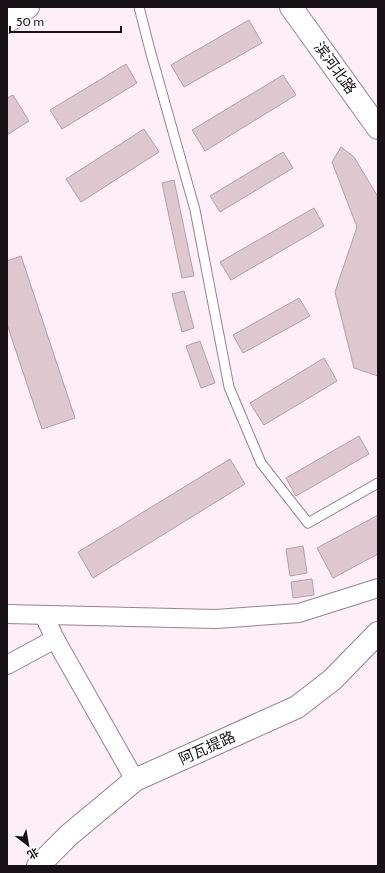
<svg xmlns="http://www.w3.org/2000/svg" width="385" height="873" font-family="Cabin,'Noto Sans SC',sans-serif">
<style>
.building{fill:#dec7ce;stroke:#b59fa6}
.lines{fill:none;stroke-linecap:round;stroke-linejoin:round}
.service-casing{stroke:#95848f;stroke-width:11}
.minor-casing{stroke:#95848f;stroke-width:20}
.tertiary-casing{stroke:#95848f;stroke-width:24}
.secondary-casing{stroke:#95848f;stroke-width:24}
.primary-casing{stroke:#95848f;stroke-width:24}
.service{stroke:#fff;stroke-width:9}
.minor{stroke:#fff;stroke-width:18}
.tertiary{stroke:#fff;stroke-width:22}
.secondary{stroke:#fff;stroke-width:22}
.primary{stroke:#fff;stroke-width:22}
.labels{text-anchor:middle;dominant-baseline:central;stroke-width:4;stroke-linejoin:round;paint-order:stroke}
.street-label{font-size:15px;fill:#181116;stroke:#fff}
</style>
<rect width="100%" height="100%" fill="#fdeef8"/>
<!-- building -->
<g class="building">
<polygon points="249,20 262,43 184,87 171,65"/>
<polygon points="126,64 137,83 62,129 50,110"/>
<polygon points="283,75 296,95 205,151 192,130"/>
<polygon points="13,95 29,121 7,135 7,98"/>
<polygon points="144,129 159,152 81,202 66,179"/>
<polygon points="341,147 354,157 378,197 378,376 354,368 335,292 357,227 332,162"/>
<polygon points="283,152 293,168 220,212 210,196"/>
<polygon points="174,180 194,276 182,278 162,183"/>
<polygon points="314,208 324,226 231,280 220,262"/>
<polygon points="21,256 75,418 42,429 7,324 7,261"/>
<polygon points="184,291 194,328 182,332 172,294"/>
<polygon points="299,298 310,316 243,353 233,335"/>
<polygon points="200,341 215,383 201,388 186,346"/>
<polygon points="324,358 337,381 264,425 250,403"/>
<polygon points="359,436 369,454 296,496 286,478"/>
<polygon points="230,459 245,484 93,578 78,552"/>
<polygon points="378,515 378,554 333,578 317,548"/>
<polygon points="303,546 307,573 290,576 286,549"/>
<polygon points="312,579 314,595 293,598 291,582"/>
</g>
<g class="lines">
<defs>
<polyline id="service" points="139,7 150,50 195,210 229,387 261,463 308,523 378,483"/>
<g id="minor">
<polyline points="7,614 216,619 299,613 378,588"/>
<polyline points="44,615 55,639 135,780"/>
<polyline points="7,665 55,639"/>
</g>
<polyline id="tertiary" points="38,866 69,835 135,780 297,707 332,680 378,633"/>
<polyline id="secondary" points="291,7 378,128"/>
<polyline id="primary" points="7,22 28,7"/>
</defs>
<!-- service casing -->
<use href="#service" class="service-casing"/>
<!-- minor casing -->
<use href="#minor" class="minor-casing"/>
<!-- tertiary casing -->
<use href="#tertiary" class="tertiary-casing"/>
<!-- secondary casing -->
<use href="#secondary" class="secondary-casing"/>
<!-- primary casing -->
<use href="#primary" class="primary-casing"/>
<!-- service -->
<use href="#service" class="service"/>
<!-- minor -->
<use href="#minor" class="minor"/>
<!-- tertiary -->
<use href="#tertiary" class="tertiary"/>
<!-- secondary -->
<use href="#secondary" class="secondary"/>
<!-- primary -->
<use href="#primary" class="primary"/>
</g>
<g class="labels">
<!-- street labels -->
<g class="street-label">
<text transform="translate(335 68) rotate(54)">滨河北路</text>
<text transform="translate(207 748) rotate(-24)">阿瓦提路</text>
</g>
</g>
<!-- border -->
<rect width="385" height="873" fill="none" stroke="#181116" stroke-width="16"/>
<!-- north arrow -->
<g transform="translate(28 845) rotate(149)" stroke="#ffffff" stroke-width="3" paint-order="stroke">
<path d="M0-3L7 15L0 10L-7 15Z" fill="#181116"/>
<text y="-6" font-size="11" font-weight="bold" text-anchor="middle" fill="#181116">北</text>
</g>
<!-- scale -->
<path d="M10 26v6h111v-6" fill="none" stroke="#181116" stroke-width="2"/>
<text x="16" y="26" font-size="12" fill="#181116" stroke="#ffffff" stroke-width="3" paint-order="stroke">50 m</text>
</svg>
